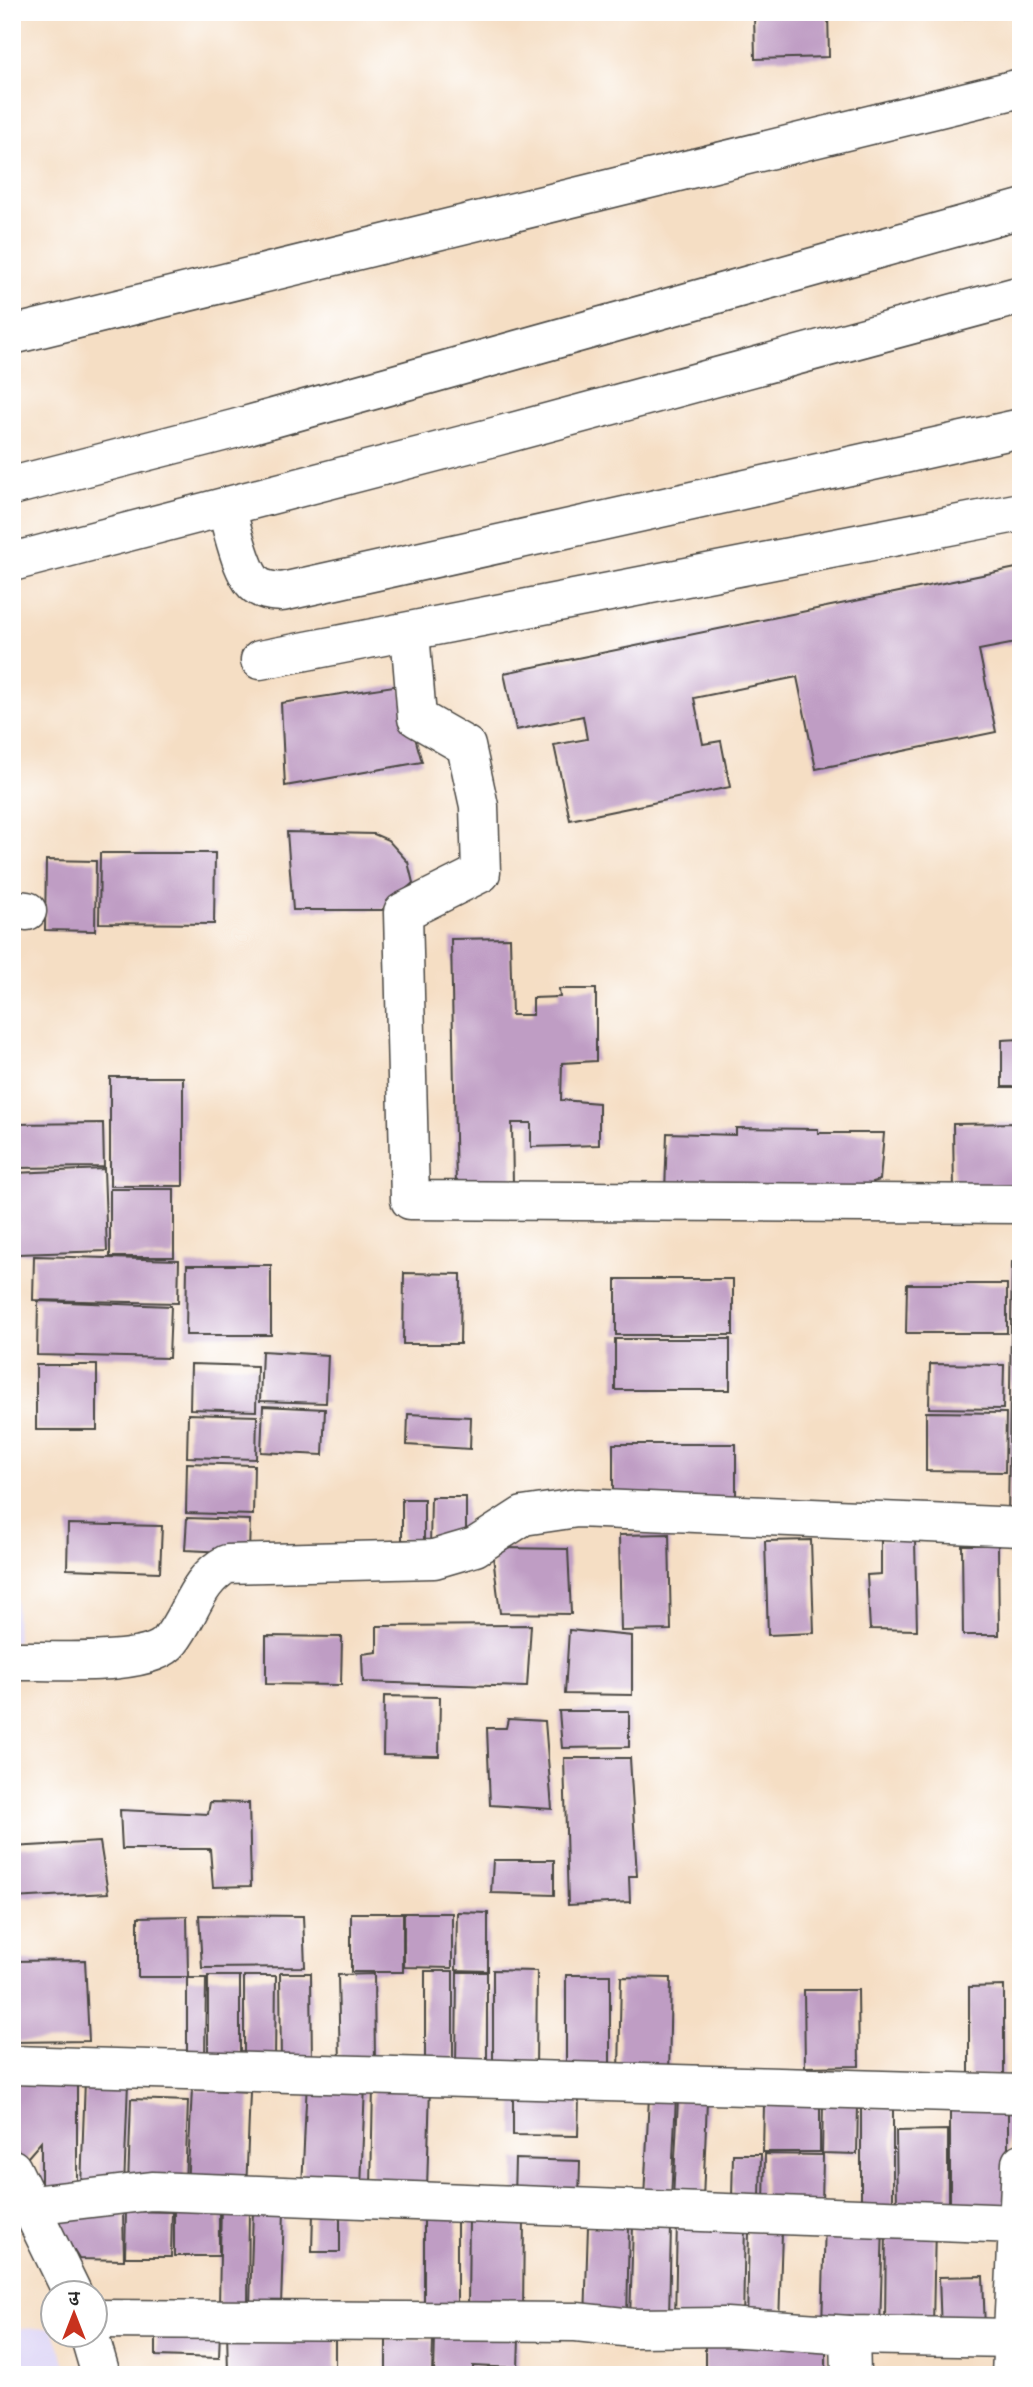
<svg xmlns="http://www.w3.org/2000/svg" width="1033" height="2387" font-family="Dekko,'Playpen Sans Deva',sans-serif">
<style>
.built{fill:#ddd5f6}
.building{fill:#bf9dc4}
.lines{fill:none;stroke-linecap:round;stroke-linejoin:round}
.minor-casing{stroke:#494642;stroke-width:41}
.minor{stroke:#fff;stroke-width:38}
</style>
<rect width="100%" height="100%" fill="#fff"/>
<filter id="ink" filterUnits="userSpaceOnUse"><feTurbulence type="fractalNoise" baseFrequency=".0143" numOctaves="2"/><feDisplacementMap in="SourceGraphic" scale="14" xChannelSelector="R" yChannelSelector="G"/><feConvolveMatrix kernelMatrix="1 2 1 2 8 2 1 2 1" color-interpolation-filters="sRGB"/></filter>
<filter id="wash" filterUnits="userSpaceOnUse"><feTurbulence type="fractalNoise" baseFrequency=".00686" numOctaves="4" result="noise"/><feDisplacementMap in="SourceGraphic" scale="28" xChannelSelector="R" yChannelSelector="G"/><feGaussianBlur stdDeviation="1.57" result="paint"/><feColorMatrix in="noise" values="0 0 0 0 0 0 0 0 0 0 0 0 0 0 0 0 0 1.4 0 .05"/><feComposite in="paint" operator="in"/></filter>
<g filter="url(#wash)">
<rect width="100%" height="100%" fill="#f5dec4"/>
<!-- built -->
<g class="built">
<polygon points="12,1435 17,1641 12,1641"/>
<polygon points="52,2328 70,2375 12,2375 12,2329"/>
</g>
<g id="blocks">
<!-- building -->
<g class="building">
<polygon points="754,12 828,12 829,57 755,59"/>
<polygon points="864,12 979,12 979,18 864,19"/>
<polygon points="1021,567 1021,642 979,650 996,732 816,769 797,677 694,698 703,744 721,741 730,787 570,820 554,745 587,739 583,716 516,730 504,673"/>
<polygon points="400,685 422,762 285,786 281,703"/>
<polygon points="287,832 374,834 388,840 408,862 413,883 382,910 293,910"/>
<polygon points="100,853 215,853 214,924 99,923"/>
<polygon points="46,860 96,861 95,931 45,930"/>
<polygon points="510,938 512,1015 533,1015 533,998 560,997 559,989 596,989 596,1061 562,1063 561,1100 599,1103 599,1145 531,1147 531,1123 512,1123 513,1185 456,1186 451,939"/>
<polygon points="1021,1039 1021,1110 1017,1110 1017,1087 1002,1087 1002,1040"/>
<rect x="110" y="1077" width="73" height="109"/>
<polygon points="103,1123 104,1167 12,1168 12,1124"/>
<polygon points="1021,1123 1021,1193 954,1193 953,1124"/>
<polygon points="736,1128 818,1129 818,1133 884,1133 880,1180 873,1182 876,1191 665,1193 667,1133 736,1135"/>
<polygon points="104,1169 107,1251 18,1254 15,1173"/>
<rect x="110" y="1189" width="64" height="68"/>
<polygon points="34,1256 179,1260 178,1303 33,1300"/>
<polygon points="1012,1262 1021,1262 1021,1515 1008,1516"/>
<polygon points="187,1265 271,1265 271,1335 186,1335"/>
<polygon points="404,1273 461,1274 460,1344 403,1344"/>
<rect x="616" y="1279" width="117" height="56"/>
<polygon points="907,1284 1007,1284 1007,1333 906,1333"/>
<polygon points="38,1301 171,1306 169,1358 37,1355"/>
<rect x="615" y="1339" width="115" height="51"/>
<polygon points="262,1351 328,1355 326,1403 260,1401"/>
<polygon points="191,1364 257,1366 256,1411 190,1409"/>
<polygon points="930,1364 1004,1365 1003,1409 929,1408"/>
<rect x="36" y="1365" width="61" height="65"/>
<polygon points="263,1406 325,1409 323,1455 261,1452"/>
<polygon points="926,1412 1006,1413 1005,1472 926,1471"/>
<polygon points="188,1414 257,1416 256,1459 187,1457"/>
<polygon points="408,1414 471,1417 470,1449 407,1445"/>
<rect x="613" y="1444" width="123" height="60"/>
<polygon points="187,1463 254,1465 253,1515 186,1513"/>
<polygon points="431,1497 466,1497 466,1547 430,1547"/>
<rect x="402" y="1499" width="22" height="41"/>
<polygon points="187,1518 250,1520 249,1553 185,1550"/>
<polygon points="68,1524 162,1526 160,1572 67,1569"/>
<polygon points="669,1534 671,1630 621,1631 619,1535"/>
<polygon points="811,1540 814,1633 768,1635 765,1541"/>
<polygon points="881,1540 915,1540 917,1630 870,1629 867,1575 881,1574"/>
<polygon points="962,1545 998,1545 999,1635 963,1635"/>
<polygon points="492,1548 568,1549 571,1614 500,1613"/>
<polygon points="531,1625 527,1687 363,1682 362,1654 377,1652 377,1626"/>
<polygon points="569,1630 632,1636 632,1695 565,1694"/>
<polygon points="266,1636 342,1637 341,1685 266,1684"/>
<polygon points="384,1696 440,1697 439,1756 383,1755"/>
<polygon points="559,1711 629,1711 629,1747 562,1748"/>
<polygon points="508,1719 545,1721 552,1809 490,1805 487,1728 506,1728"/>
<polygon points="564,1758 630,1758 637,1876 629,1876 630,1902 568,1905"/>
<polygon points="210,1802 249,1803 251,1886 213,1887 210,1849 122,1849 120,1810 208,1814"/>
<polygon points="100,1842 108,1893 12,1898 12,1847"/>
<polygon points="493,1860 554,1860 554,1895 491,1893"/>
<polygon points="457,1912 488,1913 488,1971 456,1970"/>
<rect x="351" y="1913" width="52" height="59"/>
<polygon points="404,1913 452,1913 452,1968 404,1967"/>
<polygon points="199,1915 303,1916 305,1967 202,1968"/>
<polygon points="187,1916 188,1977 138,1977 138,1917"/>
<polygon points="85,1960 89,2041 12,2042 12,1961"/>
<polygon points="493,1970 537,1971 536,2070 493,2069"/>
<rect x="425" y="1971" width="28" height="95"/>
<polygon points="457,1972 487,1972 487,2068 456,2068"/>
<polygon points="280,1973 311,1973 312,2064 281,2064"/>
<polygon points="374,1974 375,2063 340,2064 338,1975"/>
<rect x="566" y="1975" width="44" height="99"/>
<rect x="208" y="1976" width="32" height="84"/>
<polygon points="244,1976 276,1976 275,2061 244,2061"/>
<polygon points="621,1977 671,1978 669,2076 619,2074"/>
<polygon points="187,1978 206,1978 205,2061 187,2061"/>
<polygon points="1004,1986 1004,2075 969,2076 969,1987"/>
<polygon points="804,1990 858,1990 859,2066 805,2067"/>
<polygon points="77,2080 77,2189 41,2189 41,2142 22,2164 12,2144 12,2084"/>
<polygon points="85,2080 128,2082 124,2188 81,2187"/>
<polygon points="307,2081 365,2084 361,2189 302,2187"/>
<polygon points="373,2085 430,2086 427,2189 371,2188"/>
<polygon points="192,2089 250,2092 246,2191 187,2188"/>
<polygon points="513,2094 579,2096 578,2136 513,2135"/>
<polygon points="649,2096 676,2097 671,2200 644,2199"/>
<polygon points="131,2099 188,2101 185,2187 128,2185"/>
<polygon points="678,2099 707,2100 703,2201 673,2199"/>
<polygon points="823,2103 858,2104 857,2154 822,2153"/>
<polygon points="764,2104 820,2104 820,2152 763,2152"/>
<rect x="950" y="2104" width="58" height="111"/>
<rect x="861" y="2108" width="32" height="101"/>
<polygon points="948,2130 948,2210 897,2211 896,2131"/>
<polygon points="733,2154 761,2154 760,2199 732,2199"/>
<polygon points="765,2154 823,2155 822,2208 764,2206"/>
<polygon points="515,2159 580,2161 579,2199 514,2197"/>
<polygon points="221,2203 249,2204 248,2306 219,2306"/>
<rect x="174" y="2208" width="45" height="48"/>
<polygon points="123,2210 124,2260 79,2259 50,2212"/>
<polygon points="253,2210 284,2210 281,2306 250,2305"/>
<polygon points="126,2211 172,2212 171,2257 125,2257"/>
<polygon points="313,2212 340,2213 340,2252 312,2252"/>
<rect x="424" y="2212" width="33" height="102"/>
<polygon points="469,2215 524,2216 523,2312 468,2310"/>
<polygon points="677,2220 745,2222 743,2322 675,2320"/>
<polygon points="825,2222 883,2223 880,2329 822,2327"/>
<polygon points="886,2223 935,2224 933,2328 885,2328"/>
<polygon points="633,2225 671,2226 669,2319 630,2319"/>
<polygon points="588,2226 629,2226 627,2321 585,2320"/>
<polygon points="749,2231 782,2232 779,2324 747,2324"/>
<polygon points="983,2276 985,2329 941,2331 939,2277"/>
<polygon points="335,2327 335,2375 228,2375 227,2328"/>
<polygon points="156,2328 220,2330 219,2358 156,2356"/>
<polygon points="435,2336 519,2338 518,2368 473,2366 473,2375 434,2375"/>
<polygon points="705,2337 826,2338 826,2375 705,2375"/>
<polygon points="386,2339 433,2340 432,2375 386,2375"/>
</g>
</g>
</g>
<g filter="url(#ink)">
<use href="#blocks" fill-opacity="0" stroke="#494642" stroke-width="2"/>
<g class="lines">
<defs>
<g id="minor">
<polyline points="12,335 1021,88"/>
<polyline points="12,486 234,429 1021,209"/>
<path d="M 226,507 C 232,527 241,572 256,585 C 264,591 272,591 282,592 L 1021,428"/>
<polyline points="12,562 494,437 1021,295"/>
<polyline points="410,632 417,718 466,746 479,806 481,873 403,912 410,1200 1021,1204"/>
<polyline points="260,660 1021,512"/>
<polyline points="12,909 27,911"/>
<path d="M 12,1661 C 47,1660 150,1668 170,1641 C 191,1615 196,1580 227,1564 L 434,1559 L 475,1547 L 523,1516 L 577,1508 L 1021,1527"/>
<polyline points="12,2065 1021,2094"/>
<polyline points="12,2169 72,2292"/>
<polyline points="32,2205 152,2191 1017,2224"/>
<polyline points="94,2319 576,2322 633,2328 726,2327 850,2335 1012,2338"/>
<polyline points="89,2334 101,2375"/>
<polyline points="850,2335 851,2375"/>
<polyline points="1011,2375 1021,2163"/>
</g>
</defs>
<!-- minor casing -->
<use href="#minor" class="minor-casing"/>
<!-- minor -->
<use href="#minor" class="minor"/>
</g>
</g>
<!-- margin -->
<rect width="1033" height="2387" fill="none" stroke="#fff" stroke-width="42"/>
<!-- north arrow -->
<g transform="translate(74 2314)"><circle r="33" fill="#ffffff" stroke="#aaaaaa" stroke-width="2"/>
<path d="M0-5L12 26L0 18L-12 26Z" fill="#c8321e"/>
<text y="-10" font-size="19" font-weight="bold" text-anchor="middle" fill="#2b2b2b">उ</text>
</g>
</svg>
